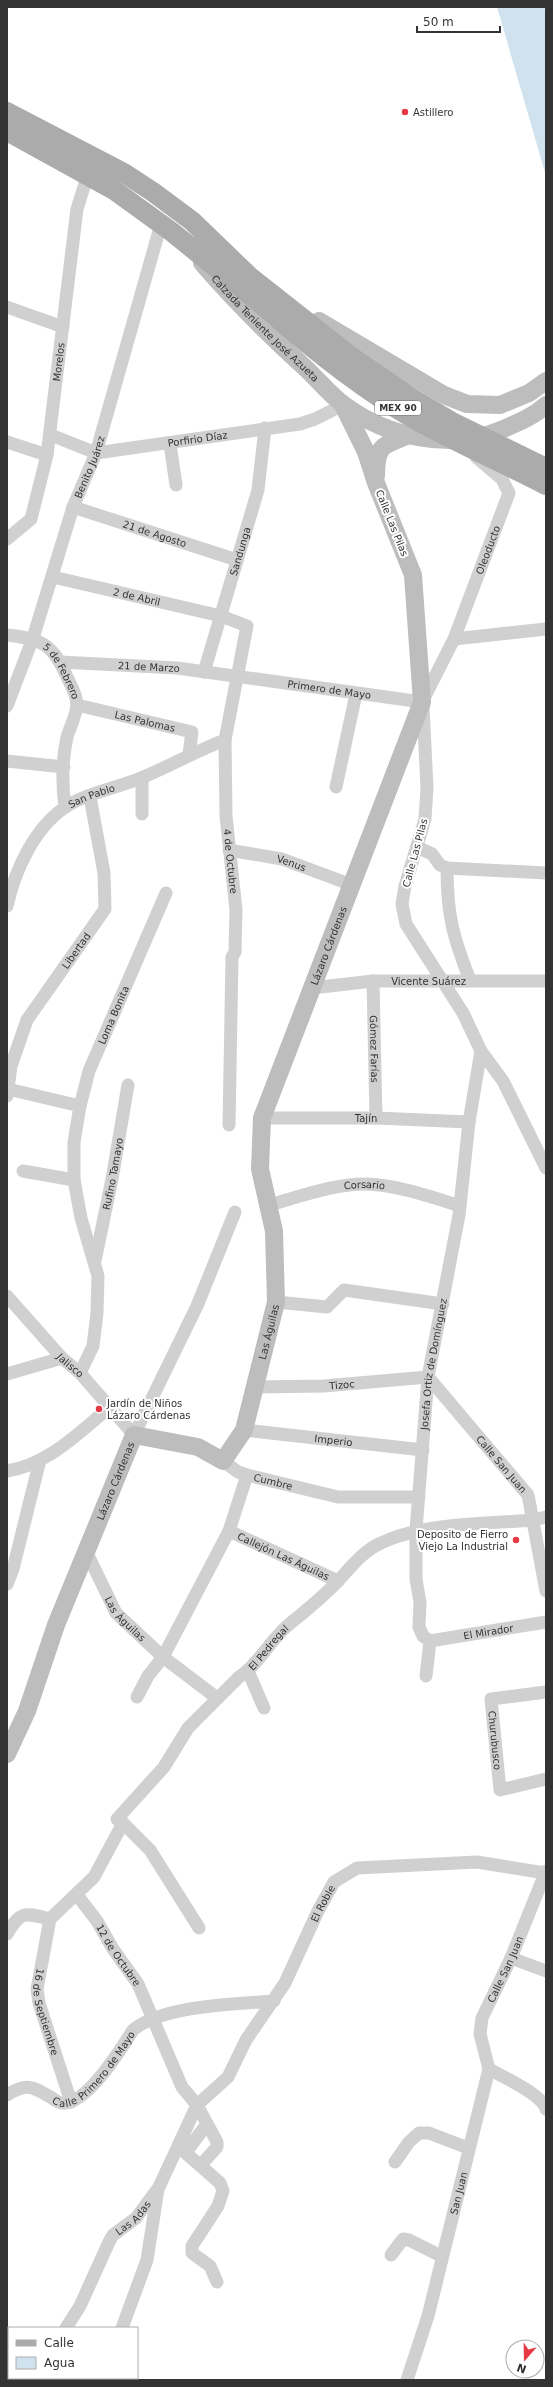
<svg xmlns="http://www.w3.org/2000/svg" width="553" height="2387" font-family="'DejaVu Sans',sans-serif">
<style>
.water{fill:#cfe2ee}
.lines{fill:none;stroke-linecap:round;stroke-linejoin:round}
.street{stroke:#d0d0d0;stroke-width:13}
.secondary{stroke:#bdbdbd;stroke-width:18}
.primary{stroke:#ababab;stroke-width:20}
.primary-bridge{stroke:#ababab;stroke-width:20}
.poi-dot{fill:#e63946;stroke:#fff;stroke-width:1.5}
.labels{text-anchor:middle;dominant-baseline:central;stroke-width:4;stroke-linejoin:round;paint-order:stroke}
.shield{fill:#fff;stroke:#707070;stroke-width:1}
.shield-label{font-size:9px;font-weight:bold;fill:#333}
.poi-label{font-size:10px;fill:#333;stroke:#fff;text-anchor:start}
.street-label{font-size:10px;fill:#333;stroke:#fff}
</style>
<rect width="100%" height="100%" fill="#fff"/>
<!-- water -->
<polygon class="water" points="497,7 544,7 546,13 546,176"/>
<g class="lines">
<!-- street -->
<g class="street">
<polyline points="7,307 63,327"/>
<path id="s1" d="M 51,435 L 96,453 L 300,424 L 315,419 L 343,405"/>
<polyline points="7,442 47,455"/>
<polyline points="170,444 176,485"/>
<path id="s2" d="M 73,507 L 237,560"/>
<path id="s3" d="M 7,539 L 31,519 L 47,455 L 77,209 L 88,174"/>
<path id="s4" d="M 53,577 L 221,616 L 247,626 L 225,740 L 226,816 L 236,910 L 235,952 L 232,957 L 229,1125"/>
<path id="s5" d="M 7,635 C 44,639 53,645 68,679 C 72,687 77,696 77,705 C 76,716 70,727 67,737 C 62,760 62,785 65,807"/>
<polyline points="454,639 546,629"/>
<path id="s6" d="M 60,662 L 177,668 L 422,702"/>
<path id="s7" d="M 204,672 L 258,490 L 265,428"/>
<path id="s8" d="M 422,702 L 454,639 L 509,493 L 502,479 L 476,457"/>
<path id="s9" d="M 77,705 L 192,732 L 189,754"/>
<path id="s10" d="M 7,706 L 33,638 L 73,507 L 96,453 L 161,224"/>
<polyline points="423,706 427,788 425,819 405,886 402,904 406,924 463,1013 481,1051 503,1081 546,1168"/>
<polyline points="7,761 64,767"/>
<polyline points="142,778 142,814"/>
<polyline points="336,787 356,694"/>
<polyline points="417,847 432,854 440,865 447,868 546,873"/>
<path id="s11" d="M 229,850 L 282,859 L 352,885"/>
<path d="M 447,868 C 447,915 453,937 470,980"/>
<path id="s12" d="M 7,906 C 15,870 34,829 64,808 C 86,793 117,788 141,778 C 170,766 196,751 225,740"/>
<path id="s13" d="M 373,981 L 376,1118"/>
<path id="s14" d="M 312,988 L 373,981 L 546,981"/>
<polyline points="8,1089 80,1106"/>
<path id="s15" d="M 7,1096 L 11,1066 L 27,1020 L 105,909 L 104,873 L 90,797"/>
<path id="s16" d="M 262,1118 L 376,1118 L 469,1122"/>
<polyline points="23,1171 74,1180"/>
<path id="s17" d="M 269,1205 C 299,1197 333,1184 365,1184 C 394,1184 432,1197 460,1206"/>
<path id="s18" d="M 95,1261 L 112,1179 L 128,1085"/>
<path id="s19" d="M 7,1296 L 62,1358 L 80,1373 L 134,1435 L 197,1306 L 235,1212"/>
<polyline points="276,1302 327,1307 344,1290 443,1304"/>
<path id="s20" d="M 80,1373 L 93,1346 L 97,1313 L 98,1276 L 81,1218 L 74,1180 L 74,1142 L 80,1106 L 89,1071 L 166,893"/>
<polyline points="7,1374 62,1358"/>
<path id="s21" d="M 428,1377 L 528,1495 L 546,1591"/>
<path id="s22" d="M 257,1387 L 324,1386 L 428,1377"/>
<path id="s23" d="M 244,1430 L 423,1450"/>
<path id="s24" d="M 223,1461 L 238,1472 L 247,1475 L 338,1497 L 419,1497"/>
<path d="M 7,1471 C 48,1465 78,1433 109,1408"/>
<path id="s25" d="M 229,1531 L 338,1581"/>
<path id="s26" d="M 87,1553 L 116,1613 L 163,1657 L 217,1698"/>
<polyline points="7,1584 13,1569 40,1460"/>
<path id="s27" d="M 430,1641 L 546,1622"/>
<polyline points="248,1671 264,1708"/>
<path id="s28" d="M 426,1676 L 430,1641 L 423,1636 L 419,1627 L 420,1602 L 416,1579 L 416,1530 L 428,1377 L 459,1215 L 469,1122 L 481,1051"/>
<path id="s29" d="M 546,1692 L 491,1699 L 500,1790 L 546,1779"/>
<polyline points="137,1697 148,1676 163,1657 229,1531 247,1475"/>
<polyline points="123,1823 150,1850 199,1928"/>
<path id="s30" d="M 77,1895 L 97,1921 L 113,1949 L 138,1984 L 182,2087 L 197,2105 L 217,2142 L 217,2147 L 201,2165"/>
<path id="s31" d="M 50,1919 L 94,1877 L 123,1823 L 117,1819 L 164,1767 L 188,1728 L 239,1677 C 258,1665 269,1642 286,1627 C 304,1612 322,1598 338,1581 C 351,1567 363,1551 381,1543 C 422,1523 486,1524 533,1520 L 546,1517"/>
<path id="s32" d="M 50,1919 L 37,1989 L 39,2003 L 71,2102"/>
<path d="M 7,1934 C 21,1910 25,1913 50,1919"/>
<polyline points="511,1958 546,1971"/>
<path d="M 489,2069 C 503,2077 542,2094 546,2109"/>
<path id="s33" d="M 7,2095 C 27,2082 33,2087 52,2098 C 55,2100 59,2103 62,2103 C 87,2105 121,2049 133,2030 C 164,2005 236,2004 274,2001"/>
<polyline points="179,2147 220,2183 223,2191 218,2206 192,2246 192,2253 210,2266 217,2282"/>
<polyline points="186,2152 207,2124"/>
<polyline points="395,2162 409,2142 419,2133 429,2133 468,2148"/>
<polyline points="391,2255 403,2239 409,2240 441,2256"/>
<path id="s34" d="M 66,2328 L 80,2306 L 109,2242 L 113,2235 L 136,2218 L 159,2187 L 197,2105 L 228,2077 L 246,2040 L 285,1983 L 318,1911 L 334,1882 L 357,1868 L 477,1862 L 545,1873"/>
<polyline points="122,2328 147,2260 158,2189"/>
<polyline points="26,2380 26,2378"/>
<polyline points="103,2380 103,2378"/>
<path id="s35" d="M 407,2380 L 428,2316 L 489,2069 L 480,2034 L 482,2018 L 511,1958 L 546,1871"/>
</g>
<!-- secondary -->
<g class="secondary">
<path id="s36" d="M 202,263 C 233,299 265,331 300,363 C 315,376 328,393 344,405 C 387,437 451,451 501,430 C 517,423 533,417 546,405"/>
<polyline points="319,321 444,395 467,404 500,405 529,393 546,381"/>
<path d="M 376,476 C 376,441 386,446 411,434"/>
<path id="s37" d="M 7,1754 L 27,1711 L 56,1625 L 134,1435 L 198,1447 L 223,1461 L 244,1430 L 276,1302 L 274,1231 L 260,1169 L 262,1118 L 422,702 L 413,575 L 376,483 L 366,452 L 343,405"/>
</g>
<!-- primary -->
<g class="primary">
<polyline points="7,112 124,173 153,192 192,221 249,276 353,358"/>
<polyline points="7,131 114,190 172,232 266,308"/>
</g>
<!-- primary-bridge -->
<g class="primary-bridge">
<path d="M 266,308 C 313,350 362,389 416,420 C 458,443 503,463 546,485"/>
<polyline points="353,358 410,397 454,423 546,468"/>
</g>
</g>
<!-- markers -->
<g class="poi-dot">
<circle cx="405" cy="112" r="4"/>
<circle cx="99" cy="1409" r="4"/>
<circle cx="516" cy="1540" r="4"/>
</g>
<g class="labels">
<!-- shield labels -->
<rect class="shield" x="375" y="401" width="46" height="14" rx="3"/>
<g class="shield-label">
<text x="398" y="408">MEX 90</text>
</g>
<!-- poi labels -->
<g class="poi-label">
<text x="413" y="112">Astillero</text>
<text x="107" y="1403">Jardín de Niños<tspan x="107" dy="12">Lázaro Cárdenas</tspan></text>
<text x="508" y="1534" text-anchor="end">Deposito de Fierro<tspan x="508" dy="12">Viejo La Industrial</tspan></text>
</g>
<!-- street labels -->
<g class="street-label">
<text stroke="none"><textPath href="#s36" startOffset="91">Calzada Teniente José Azueta</textPath></text>
<text stroke="none"><textPath href="#s3" startOffset="191">Morelos</textPath></text>
<text stroke="none"><textPath href="#s1" startOffset="151">Porfirio Díaz</textPath></text>
<text stroke="none"><textPath href="#s10" startOffset="253">Benito Juárez</textPath></text>
<text transform="translate(392 523) rotate(68)">Calle Las Pilas</text>
<text stroke="none"><textPath href="#s2" startOffset="86">21 de Agosto</textPath></text>
<text stroke="none"><textPath href="#s8" startOffset="166">Oleoducto</textPath></text>
<text stroke="none"><textPath href="#s7" startOffset="126">Sandunga</textPath></text>
<text stroke="none"><textPath href="#s4" startOffset="86">2 de Abril</textPath></text>
<text stroke="none"><textPath href="#s6" startOffset="89">21 de Marzo</textPath></text>
<text stroke="none"><textPath href="#s5" startOffset="71">5 de Febrero</textPath></text>
<text stroke="none"><textPath href="#s6" startOffset="271">Primero de Mayo</textPath></text>
<text stroke="none"><textPath href="#s9" startOffset="70">Las Palomas</textPath></text>
<text stroke="none"><textPath href="#s12" startOffset="146">San Pablo</textPath></text>
<text transform="translate(415 853) rotate(-75)">Calle Las Pilas</text>
<text stroke="none"><textPath href="#s4" startOffset="438">4 de Octubre</textPath></text>
<text stroke="none"><textPath href="#s11" startOffset="64">Venus</textPath></text>
<text stroke="none"><textPath href="#s37" startOffset="977">Lázaro Cárdenas</textPath></text>
<text stroke="none"><textPath href="#s15" startOffset="164">Libertad</textPath></text>
<text stroke="none"><textPath href="#s14" startOffset="117">Vicente Suárez</textPath></text>
<text stroke="none"><textPath href="#s20" startOffset="371">Loma Bonita</textPath></text>
<text stroke="none"><textPath href="#s13" startOffset="68">Gómez Farías</textPath></text>
<text stroke="none"><textPath href="#s16" startOffset="104">Tajín</textPath></text>
<text stroke="none"><textPath href="#s18" startOffset="89">Rufino Tamayo</textPath></text>
<text stroke="none"><textPath href="#s17" startOffset="98">Corsario</textPath></text>
<text stroke="none"><textPath href="#s37" startOffset="576">Las Águilas</textPath></text>
<text stroke="none"><textPath href="#s28" startOffset="318">Josefa Ortiz de Domínguez</textPath></text>
<text stroke="none"><textPath href="#s19" startOffset="94">Jalisco</textPath></text>
<text stroke="none"><textPath href="#s22" startOffset="85">Tizoc</textPath></text>
<text stroke="none"><textPath href="#s23" startOffset="90">Imperio</textPath></text>
<text stroke="none"><textPath href="#s21" startOffset="114">Calle San Juan</textPath></text>
<text stroke="none"><textPath href="#s37" startOffset="294">Lázaro Cárdenas</textPath></text>
<text stroke="none"><textPath href="#s24" startOffset="55">Cumbre</textPath></text>
<text stroke="none"><textPath href="#s25" startOffset="60">Callejón Las Águilas</textPath></text>
<text stroke="none"><textPath href="#s26" startOffset="77">Las Águilas</textPath></text>
<text stroke="none"><textPath href="#s27" startOffset="59">El Mirador</textPath></text>
<text stroke="none"><textPath href="#s31" startOffset="359">El Pedregal</textPath></text>
<text stroke="none"><textPath href="#s29" startOffset="97">Churubusco</textPath></text>
<text stroke="none"><textPath href="#s34" startOffset="502">El Roble</textPath></text>
<text stroke="none"><textPath href="#s30" startOffset="73">12 de Octubre</textPath></text>
<text stroke="none"><textPath href="#s35" startOffset="428">Calle San Juan</textPath></text>
<text stroke="none"><textPath href="#s32" startOffset="95">16 de Septiembre</textPath></text>
<text stroke="none"><textPath href="#s33" startOffset="107">Calle Primero de Mayo</textPath></text>
<text stroke="none"><textPath href="#s35" startOffset="194">San Juan</textPath></text>
<text stroke="none"><textPath href="#s34" startOffset="131">Las Adas</textPath></text>
</g>
</g>
<!-- border -->
<rect width="553" height="2387" fill="none" stroke="#333333" stroke-width="16"/>
<!-- legend -->
<rect x="8" y="2327" width="130" height="52" fill="#ffffff" stroke="#adadad"/>
<rect x="16" y="2340" width="20" height="6" fill="#ababab" stroke="#adadad"/>
<text x="44" y="2347" font-size="12" fill="#333333">Calle</text>
<rect x="16" y="2357" width="20" height="12" fill="#cfe2ee" stroke="#adadad"/>
<text x="44" y="2367" font-size="12" fill="#333333">Agua</text>
<!-- north arrow -->
<g transform="translate(525 2359) rotate(200)"><circle r="19" fill="#ffffff" stroke="#adadad"/>
<path d="M0-3L7 15L0 10L-7 15Z" fill="#e63946"/>
<text y="-6" font-size="11" font-weight="bold" text-anchor="middle" fill="#333333">N</text>
</g>
<!-- scale -->
<path d="M417 26v6h83v-6" fill="none" stroke="#333333" stroke-width="2"/>
<text x="423" y="26" font-size="12" fill="#333333" stroke="#ffffff" stroke-width="3" paint-order="stroke">50 m</text>
</svg>
